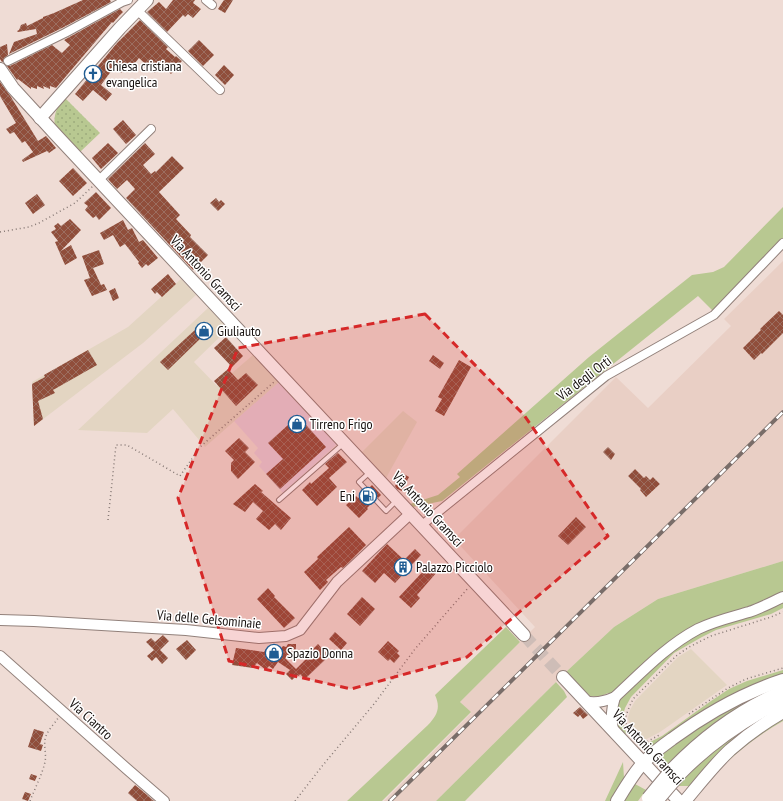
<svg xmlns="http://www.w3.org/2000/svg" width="783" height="801" font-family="'PT Sans Narrow',sans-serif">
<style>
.commercial{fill:#e7cfda}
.industrial{fill:#e3d5c2}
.built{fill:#e9cfc5}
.green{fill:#b8c891}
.park{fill:url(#park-dots)}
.building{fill:url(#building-cross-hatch)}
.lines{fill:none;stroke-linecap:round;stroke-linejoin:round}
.secondary-tunnel{stroke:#cebdb7;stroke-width:12;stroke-dasharray:12 6;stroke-linecap:butt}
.service-casing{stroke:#92817b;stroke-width:6}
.minor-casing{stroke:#92817b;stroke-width:10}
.tertiary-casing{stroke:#92817b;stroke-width:12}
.secondary-casing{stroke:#92817b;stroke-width:14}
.path{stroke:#867975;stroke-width:1.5;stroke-dasharray:1 3;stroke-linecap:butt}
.service{stroke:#fff;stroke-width:4}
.minor{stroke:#fff;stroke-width:8}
.tertiary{stroke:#fff;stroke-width:10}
.secondary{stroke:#fff;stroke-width:12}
.rail-casing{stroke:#796d69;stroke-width:4}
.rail{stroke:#fff;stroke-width:2.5;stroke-dasharray:8;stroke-linecap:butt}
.secondary-bridge-casing{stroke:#92817b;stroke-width:14;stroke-linecap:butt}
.secondary-bridge{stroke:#fff;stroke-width:12}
.marked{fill:#d62828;fill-opacity:0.2;stroke:#d62828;stroke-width:3;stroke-dasharray:8 5;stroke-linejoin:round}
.labels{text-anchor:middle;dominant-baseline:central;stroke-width:3;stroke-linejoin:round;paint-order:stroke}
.poi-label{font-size:14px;fill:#150f0d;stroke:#fff;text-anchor:start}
.street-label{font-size:14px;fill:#150f0d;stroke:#fff}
</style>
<defs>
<pattern id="park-dots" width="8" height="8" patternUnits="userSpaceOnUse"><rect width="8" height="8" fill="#b8c891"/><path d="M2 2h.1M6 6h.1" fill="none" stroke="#9dab7c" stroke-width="1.8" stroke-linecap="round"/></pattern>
<pattern id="building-cross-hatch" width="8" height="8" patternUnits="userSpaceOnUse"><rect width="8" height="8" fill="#904e3b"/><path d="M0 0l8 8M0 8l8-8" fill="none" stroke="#9c6e60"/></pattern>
</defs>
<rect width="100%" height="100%" fill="#efdcd5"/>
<!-- commercial -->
<polygon class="commercial" points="280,381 337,444 283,493 259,466 262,462 254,453 258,448 234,421"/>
<!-- industrial -->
<g class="industrial">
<polygon points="181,279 196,295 143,343 34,426 32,382 128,327"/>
<polygon points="208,308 229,328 194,362 217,386 253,355 280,381 205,447 173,409 147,433 78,430"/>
<polygon points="403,411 417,422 386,478 362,452"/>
<polygon points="691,649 727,685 660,732 641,742 633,739 628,718 630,710 635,701 678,657"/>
</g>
<!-- built -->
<polygon class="built" points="783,261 783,561 658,599 614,627 566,672 436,801 384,801 471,713 460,702 535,627 454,539 616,377 648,408 731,326 724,319"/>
<!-- green -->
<g class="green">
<polygon points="783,207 783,238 714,312 698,296 442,501 413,507 410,504 438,495 460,477 457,474 589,357 692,275 713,272 724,267"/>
<polygon points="783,561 783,608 771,614 716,630 702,637 674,653 631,697 625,708 622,719 626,733 625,735 617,727 617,702 608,693 599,697 590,696 566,672 614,627 658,599"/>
<path d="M 506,627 L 520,642 L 460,702 L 471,712 L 382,801 L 347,801 L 428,725 C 437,715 441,708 435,695 Z"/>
<path d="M 783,670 L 783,721 C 760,734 736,752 718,771 C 712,778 706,786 700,793 L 692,786 L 677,786 L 663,771 L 661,752 L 657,745 L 648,747 L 644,745 L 662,736 L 711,701 L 729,689 L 747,681 Z"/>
<polygon points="556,682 564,691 567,697 465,801 436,801"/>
<polygon points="623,762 624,778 646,790 638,801 605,801"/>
</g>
<!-- park -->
<path class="park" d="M 64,97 L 100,133 L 80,152 L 55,127 C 53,114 57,108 64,97 Z"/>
<!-- building -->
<g class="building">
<polygon points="83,0 110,0 111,2 62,28 9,54 14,42 37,34 36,29 18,32 17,31 19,30 21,25 26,23 27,26 43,18 43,17 54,13"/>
<polygon points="173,0 195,0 193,3 201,9 193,18 188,14 185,17 183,15 167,32 147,12 159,2 166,9"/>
<polygon points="224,0 233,0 225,13 218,9"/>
<polygon points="120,9 123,12 119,16 113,23 112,22 56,88 50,86 50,89 43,86 44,89 37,86 37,89 31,87 31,89 18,79 17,80 7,66 10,66 52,45 62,53 70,45 64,40"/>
<polygon points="140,20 168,47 166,49 175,57 176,56 182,61 171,74 166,69 164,72 159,68 155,73 139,58 130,69 127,67 121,73 117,69 114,72 112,70 101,85 112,94 106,101 93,90 83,101 75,94 117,43"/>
<polygon points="199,40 214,55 203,66 188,51"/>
<polygon points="7,44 8,55 4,58 3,62 2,62 0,59 0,47"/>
<polygon points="224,65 234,75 225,85 215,75"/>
<polygon points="0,82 11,97 38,141 46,136 56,148 49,153 47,151 23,162 22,160 33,152 25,141 22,143 14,132 10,134 6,129 16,123 0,96"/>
<polygon points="123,120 136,135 126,144 113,129"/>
<polygon points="108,143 118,153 101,169 92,158"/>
<polygon points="145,143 155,154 143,165 151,174 155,171 156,172 172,156 184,168 159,192 180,215 176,219 191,235 190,237 208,255 193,270 126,198 135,189 127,180 117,189 108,179"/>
<polygon points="73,168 87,183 73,196 59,181"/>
<polygon points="96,192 111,208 99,220 96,216 93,218 85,210 88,206 84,203"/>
<polygon points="37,194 45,205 33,214 25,203"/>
<polygon points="216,198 219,202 221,200 225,204 218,211 210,203"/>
<polygon points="70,219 81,230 61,251 71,245 77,258 65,265 55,242 58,241 51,232 56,229 54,226 58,223 61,226"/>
<polygon points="123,220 128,230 132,228 139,242 143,240 158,258 148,266 146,264 142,268 138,263 139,262 125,244 120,247 113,235 104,240 100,233"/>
<polygon points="99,250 104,264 93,268 101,285 104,284 107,290 92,296 84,280 90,278 82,256"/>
<polygon points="168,274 176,284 162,297 157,292 155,294 151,289"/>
<polygon points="115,288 119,298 113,301 109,291"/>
<polygon points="779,311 783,315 783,333 762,354 761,353 754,360 743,348 761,330 760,329"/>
<polygon points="196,329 203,336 168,370 160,362"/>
<polygon points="226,337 243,356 232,367 214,348"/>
<polygon points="88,350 97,365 53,390 55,393 38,401 43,419 34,426 32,384 45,377 44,375"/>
<polygon points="433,355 444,363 440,369 429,361"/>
<polygon points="459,360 471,367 444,416 435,411 442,399 438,397"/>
<polygon points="228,369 238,380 246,373 258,385 236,406 214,381"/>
<polygon points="298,416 326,447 280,489 266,474 283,459 268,443"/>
<polygon points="239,438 249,448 245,452 255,462 238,479 231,471 231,463 234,460 225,451"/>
<polygon points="608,447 615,454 611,460 603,452"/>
<polygon points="338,453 347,462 329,478 337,487 317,506 302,490 310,482 311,484 329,468 325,464"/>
<polygon points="635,469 644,478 646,476 650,480 653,477 660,484 646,497 640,490 641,489 628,476"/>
<polygon points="402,473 409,477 402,491 397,489 395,486"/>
<polygon points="255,484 263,491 261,492 291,518 281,530 275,524 269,530 256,519 263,511 253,502 245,512 233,504"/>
<polygon points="372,485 381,495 378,498 369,488"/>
<polygon points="364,492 373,502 367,508 368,509 359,518 346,505 356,496 358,498"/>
<polygon points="576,517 586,527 568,545 558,536"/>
<polygon points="349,527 366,545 343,568 341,567 326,580 328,582 320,590 304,572 318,559 317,557"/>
<polygon points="387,544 404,560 415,549 421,555 395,583 384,573 375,583 362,571"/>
<polygon points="429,565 437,572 417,595 420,598 411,608 399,597"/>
<polygon points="268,588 275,596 274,597 295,618 284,628 257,599"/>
<polygon points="362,597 375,609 360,626 347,614"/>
<polygon points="335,632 347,643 341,650 329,639"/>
<polygon points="163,635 169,641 160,650 168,658 162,664 156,657 152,661 147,656 154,650 146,642 151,638 155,642"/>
<polygon points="187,640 196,650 186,660 176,649"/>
<polygon points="388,641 399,651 397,653 400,656 394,663 390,659 388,661 378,652"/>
<polygon points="288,644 296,644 296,649 285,658 296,669 308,657 308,654 318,644 329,656 305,679 300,674 299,676 297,675 292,680 286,674 290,670 278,662 273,669 269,666 266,670 257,663 253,668 232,665 236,648 264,652 266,649 270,652 273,647 279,651 283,646 286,647"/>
<polygon points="580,707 588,715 583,719 580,715 578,717 573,713"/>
<polygon points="34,729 44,732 40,744 43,745 41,751 28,747"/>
<polygon points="31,774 37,776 35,781 29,779"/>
<polygon points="135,785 146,794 154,801 137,801 128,793"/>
<polygon points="25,792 31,794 28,801 22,799"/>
</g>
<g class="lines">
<!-- secondary-tunnel -->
<polyline class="secondary-tunnel" points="524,635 563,677"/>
<defs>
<g id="service">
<polyline points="369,473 359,482 386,511 396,501"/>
<polyline points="279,500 343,444"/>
</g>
<g id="minor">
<polyline points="206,0 212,5"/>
<polyline points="137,10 220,90"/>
<polyline points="8,61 65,33 122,2 128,0"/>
<polyline points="98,181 151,129"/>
<polyline points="422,525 606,376 714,315 783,243"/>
</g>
<g id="tertiary">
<polyline points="0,620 34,621 186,630 259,638 286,636 300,630 337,582 411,513"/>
<polyline points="0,656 127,769 164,801"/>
<path d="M 585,701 C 595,704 606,701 615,697 C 641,673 666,646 698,629 C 714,621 732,617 749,612 C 761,608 772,602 783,597"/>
<path d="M 613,731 C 611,719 611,709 615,697"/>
</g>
<g id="secondary">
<polyline points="0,69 13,88 58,137 524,635"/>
<polyline points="40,118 120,28 147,0"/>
<polyline points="563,677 679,801"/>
<path d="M 672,769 C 704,736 741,709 783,691"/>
<path d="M 679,775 C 709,744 744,720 783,700"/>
<path d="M 617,801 C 625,788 633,774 643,763 C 652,754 662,746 672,739 C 706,714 743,693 783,680"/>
<path d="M 685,801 C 700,783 714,765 730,750 C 747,735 764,723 783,712"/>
</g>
</defs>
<!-- service casing -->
<use href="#service" class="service-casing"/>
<!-- minor casing -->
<use href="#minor" class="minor-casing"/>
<!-- tertiary casing -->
<use href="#tertiary" class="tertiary-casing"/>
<!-- secondary casing -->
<use href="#secondary" class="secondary-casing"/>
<!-- path -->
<g class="path">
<polyline points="0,232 29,227 39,223 75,203 93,186"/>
<polyline points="108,520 116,445 127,445 180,476 200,447 274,382"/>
<polyline points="689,714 728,688 746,679 783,668"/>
<polyline points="628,732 625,719 628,710 633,699 676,656 689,647 711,636 771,617 783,612"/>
<polyline points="640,745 643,744 661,734"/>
<path d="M 30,801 C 35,788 42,775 45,762 C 47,753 42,742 47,734 C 49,729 55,723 58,718"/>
<polyline points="295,801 323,765 374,704 415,649 468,588"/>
</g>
<!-- service -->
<use href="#service" class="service"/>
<!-- minor -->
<use href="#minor" class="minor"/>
<!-- tertiary -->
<use href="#tertiary" class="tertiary"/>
<!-- secondary -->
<use href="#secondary" class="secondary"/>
<defs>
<polyline id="rail" points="390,801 783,412"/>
</defs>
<!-- rail casing -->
<use href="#rail" class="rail-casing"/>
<!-- rail -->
<use href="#rail" class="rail"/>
<defs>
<g id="secondary-bridge">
<polyline points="648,798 672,769"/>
<polyline points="657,801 679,775"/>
</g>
</defs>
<!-- secondary-bridge casing -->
<use href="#secondary-bridge" class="secondary-bridge-casing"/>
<!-- secondary-bridge -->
<use href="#secondary-bridge" class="secondary-bridge"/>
</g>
<!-- marked area -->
<path class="marked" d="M 425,314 L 524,415 L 608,536 L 467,657 L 351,689 L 229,661 L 178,498 L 238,348 Z"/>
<!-- icons -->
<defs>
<symbol id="church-ring" viewBox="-11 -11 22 22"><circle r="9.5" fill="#fff" stroke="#1f5c93" stroke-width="1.5"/><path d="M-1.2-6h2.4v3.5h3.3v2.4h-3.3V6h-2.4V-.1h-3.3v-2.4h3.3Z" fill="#1f5c93"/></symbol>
<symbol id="shop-ring" viewBox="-11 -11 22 22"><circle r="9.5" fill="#fff" stroke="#1f5c93" stroke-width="1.5"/><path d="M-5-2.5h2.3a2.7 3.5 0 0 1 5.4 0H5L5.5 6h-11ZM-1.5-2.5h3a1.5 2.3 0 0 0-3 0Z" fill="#1f5c93"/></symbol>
<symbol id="fuel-ring" viewBox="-11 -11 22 22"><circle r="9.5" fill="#fff" stroke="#1f5c93" stroke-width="1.5"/><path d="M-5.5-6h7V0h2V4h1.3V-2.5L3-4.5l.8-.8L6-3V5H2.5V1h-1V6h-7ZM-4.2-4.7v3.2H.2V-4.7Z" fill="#1f5c93"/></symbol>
<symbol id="building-ring" viewBox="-11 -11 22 22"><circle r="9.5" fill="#fff" stroke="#1f5c93" stroke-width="1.5"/><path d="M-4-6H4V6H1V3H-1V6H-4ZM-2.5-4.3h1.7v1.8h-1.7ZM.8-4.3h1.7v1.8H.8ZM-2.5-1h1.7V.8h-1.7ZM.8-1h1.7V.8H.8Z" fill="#1f5c93"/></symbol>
</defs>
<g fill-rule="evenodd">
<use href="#church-ring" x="83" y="64" width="20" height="20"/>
<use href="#shop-ring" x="194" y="321" width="20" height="20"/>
<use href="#shop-ring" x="287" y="414" width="20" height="20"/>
<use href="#fuel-ring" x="358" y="486" width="20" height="20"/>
<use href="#building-ring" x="393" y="557" width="20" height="20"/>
<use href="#shop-ring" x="264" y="643" width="20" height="20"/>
</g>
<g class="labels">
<!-- poi labels -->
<g class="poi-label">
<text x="106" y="66">Chiesa cristiana<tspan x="106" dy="16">evangelica</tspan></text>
<text x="217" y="331">Giuliauto</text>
<text x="310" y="424">Tirreno Frigo</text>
<text x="355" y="496" text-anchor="end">Eni</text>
<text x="416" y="567">Palazzo Picciolo</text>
<text x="287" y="653">Spazio Donna</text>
</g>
<!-- street labels -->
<g class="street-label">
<text transform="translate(206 273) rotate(47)">Via Antonio Gramsci</text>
<text transform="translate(584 378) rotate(-37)">Via degli Orti</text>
<text transform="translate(428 509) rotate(47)">Via Antonio Gramsci</text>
<text transform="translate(209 619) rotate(5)">Via delle Gelsominaie</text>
<text transform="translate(91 719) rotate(42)">Via Ciantro</text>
<text transform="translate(648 747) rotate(47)">Via Antonio Gramsci</text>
</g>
</g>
</svg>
